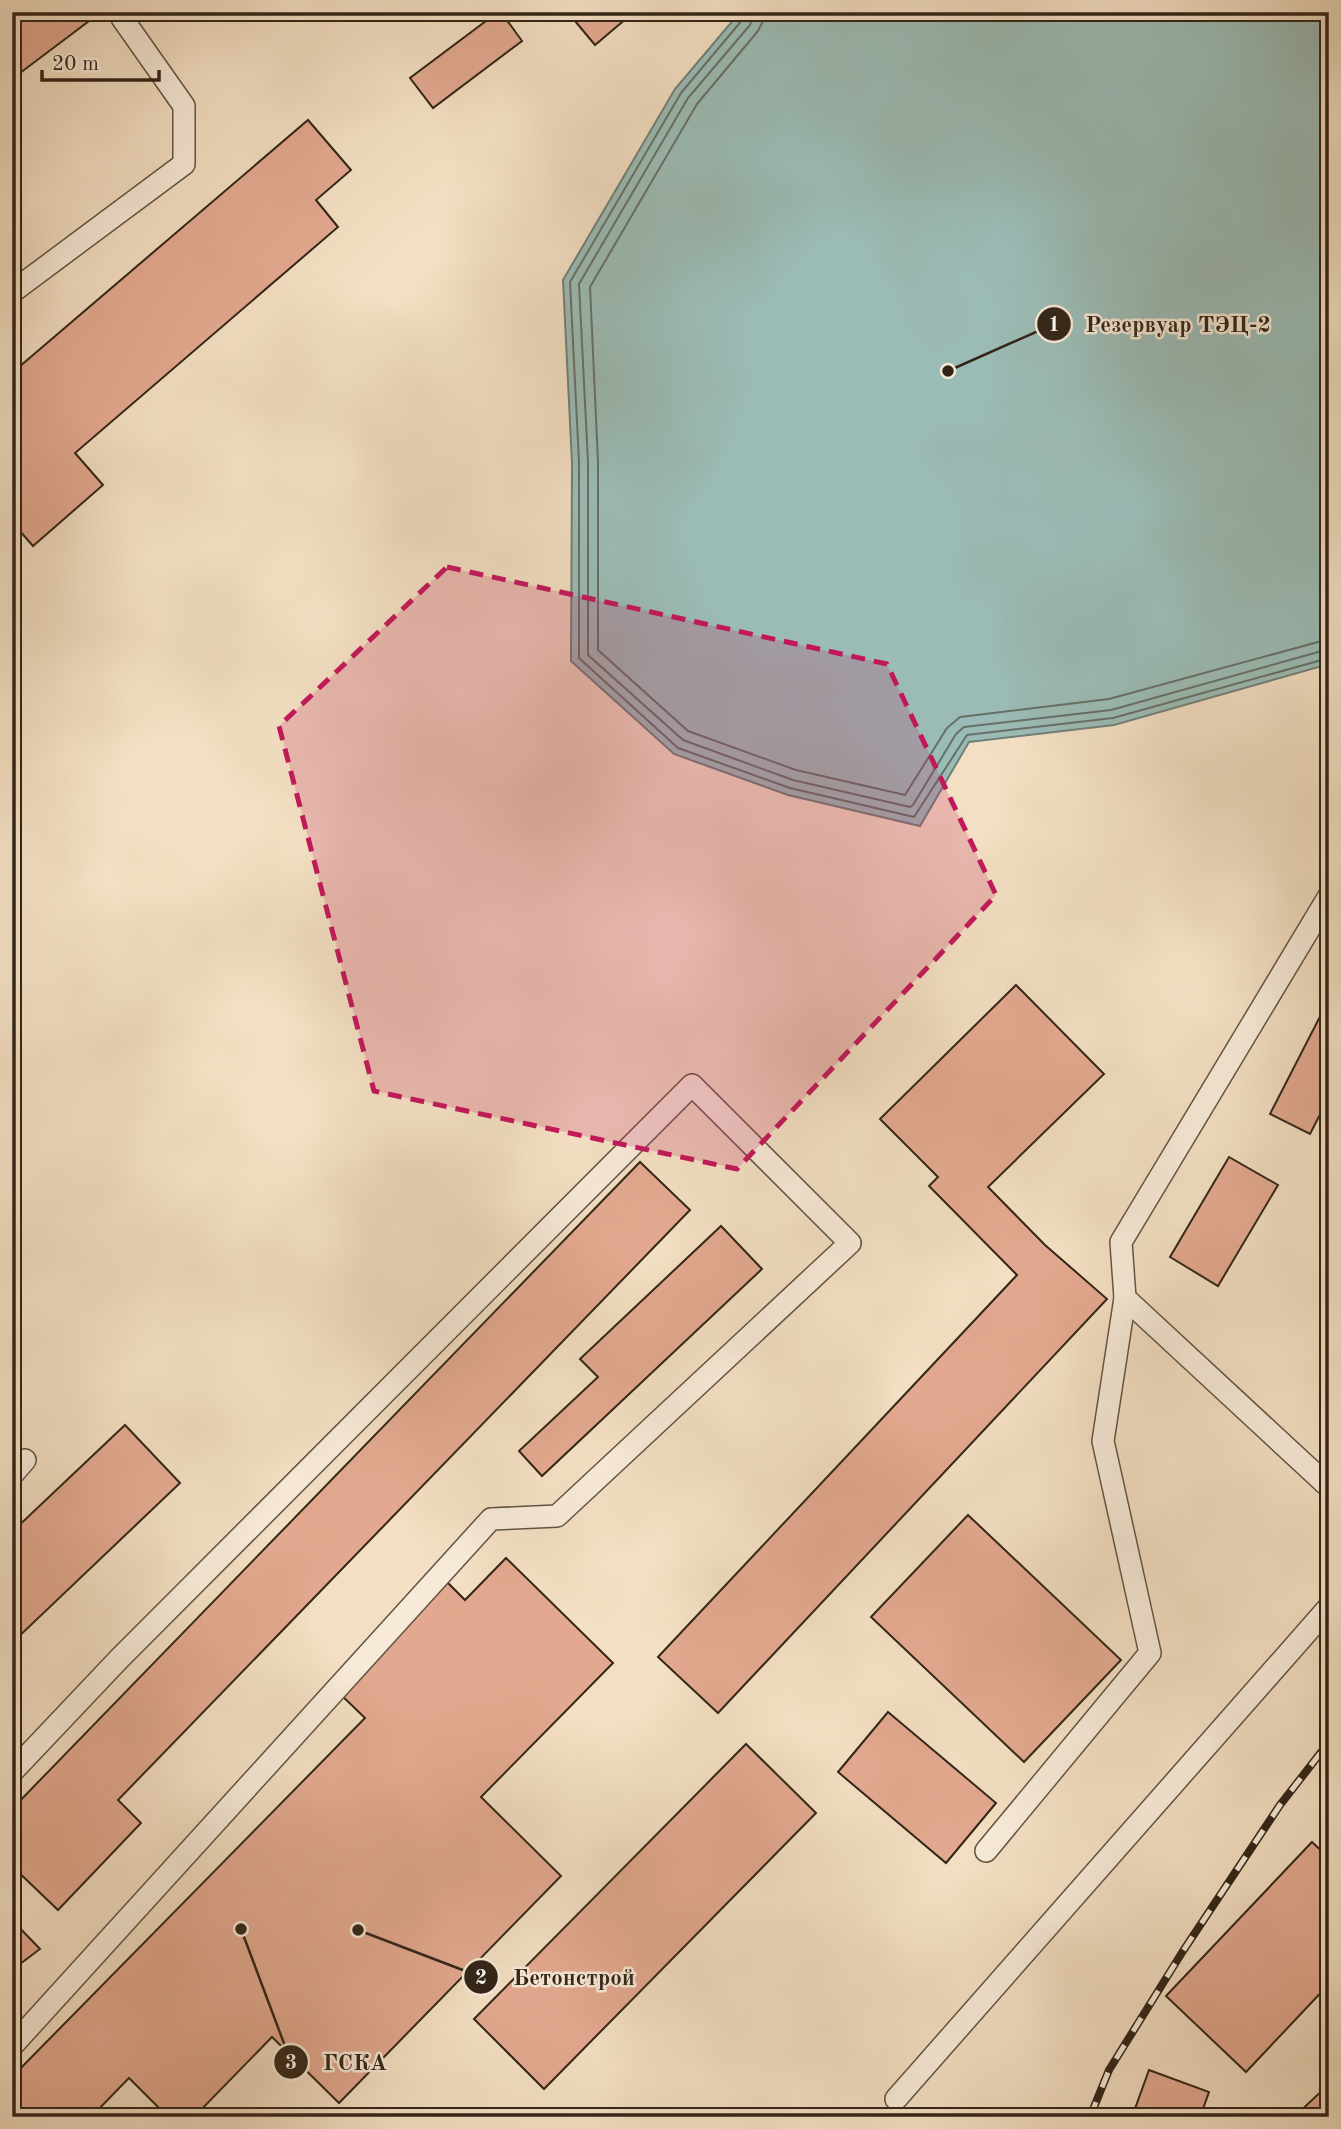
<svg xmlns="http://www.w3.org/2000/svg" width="1341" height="2129" font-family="'Old Standard TT',serif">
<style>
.water{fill:#9bbcb6;stroke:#718077;stroke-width:2}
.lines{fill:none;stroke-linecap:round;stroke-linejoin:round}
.shore{stroke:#667067;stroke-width:2}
.building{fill:#e3a990;stroke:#322518;stroke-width:2}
.service-casing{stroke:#625443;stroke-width:24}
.service{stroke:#f7ead8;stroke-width:21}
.rail-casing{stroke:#322518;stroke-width:8}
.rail{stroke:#f7ead8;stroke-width:5;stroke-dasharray:16;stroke-linecap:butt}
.marked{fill:#c2185b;fill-opacity:0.2;stroke:#c2185b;stroke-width:5;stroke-dasharray:14 9;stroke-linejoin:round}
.leader{fill:none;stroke:#322518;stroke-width:2.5}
.callout-dot{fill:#322518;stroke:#f7ead8;stroke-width:2.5}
.mark-label{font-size:21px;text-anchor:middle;font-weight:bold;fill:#fff}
.callout-label{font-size:23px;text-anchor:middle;font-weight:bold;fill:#322518;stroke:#f7ead8;stroke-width:5;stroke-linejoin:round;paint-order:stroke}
</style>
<rect width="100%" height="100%" fill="#f3dfc3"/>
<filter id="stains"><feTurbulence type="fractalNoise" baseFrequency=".00286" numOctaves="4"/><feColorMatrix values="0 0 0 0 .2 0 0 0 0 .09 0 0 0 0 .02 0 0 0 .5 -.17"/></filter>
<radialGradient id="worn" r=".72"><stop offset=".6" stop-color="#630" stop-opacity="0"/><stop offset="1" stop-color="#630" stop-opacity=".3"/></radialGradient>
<!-- water -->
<polygon class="water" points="740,12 1329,12 1329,664 1114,725 969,742 920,826 788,795 674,754 571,661 572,463 563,280 675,89"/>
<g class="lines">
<!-- shore -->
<g class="shore">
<polyline points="745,12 743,19 681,93 570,282 579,462 579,658 678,748 790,788 914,817 967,735 1113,718 1329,658"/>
<polyline points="754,12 750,25 688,98 579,284 588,462 588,655 683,740 793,780 910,807 913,805 956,734 964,727 1111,710 1329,649"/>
<polyline points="764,12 763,21 758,31 697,104 590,287 598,462 598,650 688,731 796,770 905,795 947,728 960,717 1109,699 1329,639"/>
</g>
</g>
<!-- building -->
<g class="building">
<polygon points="12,12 101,12 12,79"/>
<polygon points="498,12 501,12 522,41 433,108 410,78"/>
<polygon points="573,12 634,12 595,45 570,15"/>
<polygon points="308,120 351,170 316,200 338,227 75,453 103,485 33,546 12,522 12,373"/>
<polygon points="1016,985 1104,1074 988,1187 1045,1245 1107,1299 718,1713 658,1657 1017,1275 929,1186 938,1177 880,1119"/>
<polygon points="1329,999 1329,1097 1310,1134 1270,1114"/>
<polygon points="1229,1157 1278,1185 1218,1286 1170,1257"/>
<polygon points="640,1162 690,1210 118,1800 141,1823 58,1910 12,1866 12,1809"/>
<polygon points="721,1226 762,1269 542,1476 519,1451 598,1377 580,1359"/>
<polygon points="125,1425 180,1483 12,1643 12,1532"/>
<polygon points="968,1515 1121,1660 1024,1762 871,1617"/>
<polygon points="506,1558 613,1663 481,1797 561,1876 339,2103 272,2037 194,2117 168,2117 129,2078 91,2117 12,2117 12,2077 365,1718 337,1691 445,1580 465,1600"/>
<polygon points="888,1712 996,1803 946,1863 838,1772"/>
<polygon points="746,1744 816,1813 544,2089 474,2019"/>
<polygon points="1312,1842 1329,1858 1329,1984 1246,2072 1166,1996"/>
<polygon points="12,1920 40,1949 12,1970"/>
<polygon points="1149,2070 1209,2092 1200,2117 1132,2117"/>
<polygon points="1329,2084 1329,2117 1294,2117"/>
</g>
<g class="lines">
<defs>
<g id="service">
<polyline points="12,292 184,164 184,106 122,18"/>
<polyline points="1329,896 1121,1242 1125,1298 1329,1487"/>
<polyline points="12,1475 25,1460"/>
<polyline points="12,1772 119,1659 692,1085 850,1243 557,1516 491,1519 12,2046"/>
<polyline points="986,1851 1150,1653 1103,1441 1125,1298"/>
<polyline points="896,2099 1329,1607"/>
</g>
</defs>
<!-- service casing -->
<use href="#service" class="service-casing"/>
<!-- service -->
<use href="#service" class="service"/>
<defs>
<polyline id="rail" points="1090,2117 1109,2070 1183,1951 1280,1805 1329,1742"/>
</defs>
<!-- rail casing -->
<use href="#rail" class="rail-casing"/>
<!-- rail -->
<use href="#rail" class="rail"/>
</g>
<!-- marked area -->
<path class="marked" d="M 447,567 L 887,664 L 996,895 L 737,1169 L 374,1091 L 279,726 Z"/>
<!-- callouts -->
<path class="leader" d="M948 371L1054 324M358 1930L481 1977M241 1929L291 2062"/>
<g class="callout-dot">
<circle cx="948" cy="371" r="7"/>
<circle cx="358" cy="1930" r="7"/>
<circle cx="241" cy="1929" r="7"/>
<circle cx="1054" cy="324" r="18"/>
<circle cx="481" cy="1977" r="18"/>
<circle cx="291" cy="2062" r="18"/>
</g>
<g class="mark-label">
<text x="1054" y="331">1</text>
<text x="481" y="1984">2</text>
<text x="291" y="2069">3</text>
</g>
<g class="callout-label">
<text x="1178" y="332">Резервуар ТЭЦ-2</text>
<text x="574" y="1985">Бетонстрой</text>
<text x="355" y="2070">ГСКА</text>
</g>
<!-- margin -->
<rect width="1341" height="2129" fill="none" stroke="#f3dfc3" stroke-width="42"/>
<rect x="14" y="14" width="1313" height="2101" fill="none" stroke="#322518" stroke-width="3.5"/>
<rect x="21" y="21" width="1299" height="2087" fill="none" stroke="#322518" stroke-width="2"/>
<!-- scale -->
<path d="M42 70v10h117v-10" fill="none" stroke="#322518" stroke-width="3.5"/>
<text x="52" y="70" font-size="21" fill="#322518" stroke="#f7ead8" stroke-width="5" paint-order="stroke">20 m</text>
<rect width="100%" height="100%" filter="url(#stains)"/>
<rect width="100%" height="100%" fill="url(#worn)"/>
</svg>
